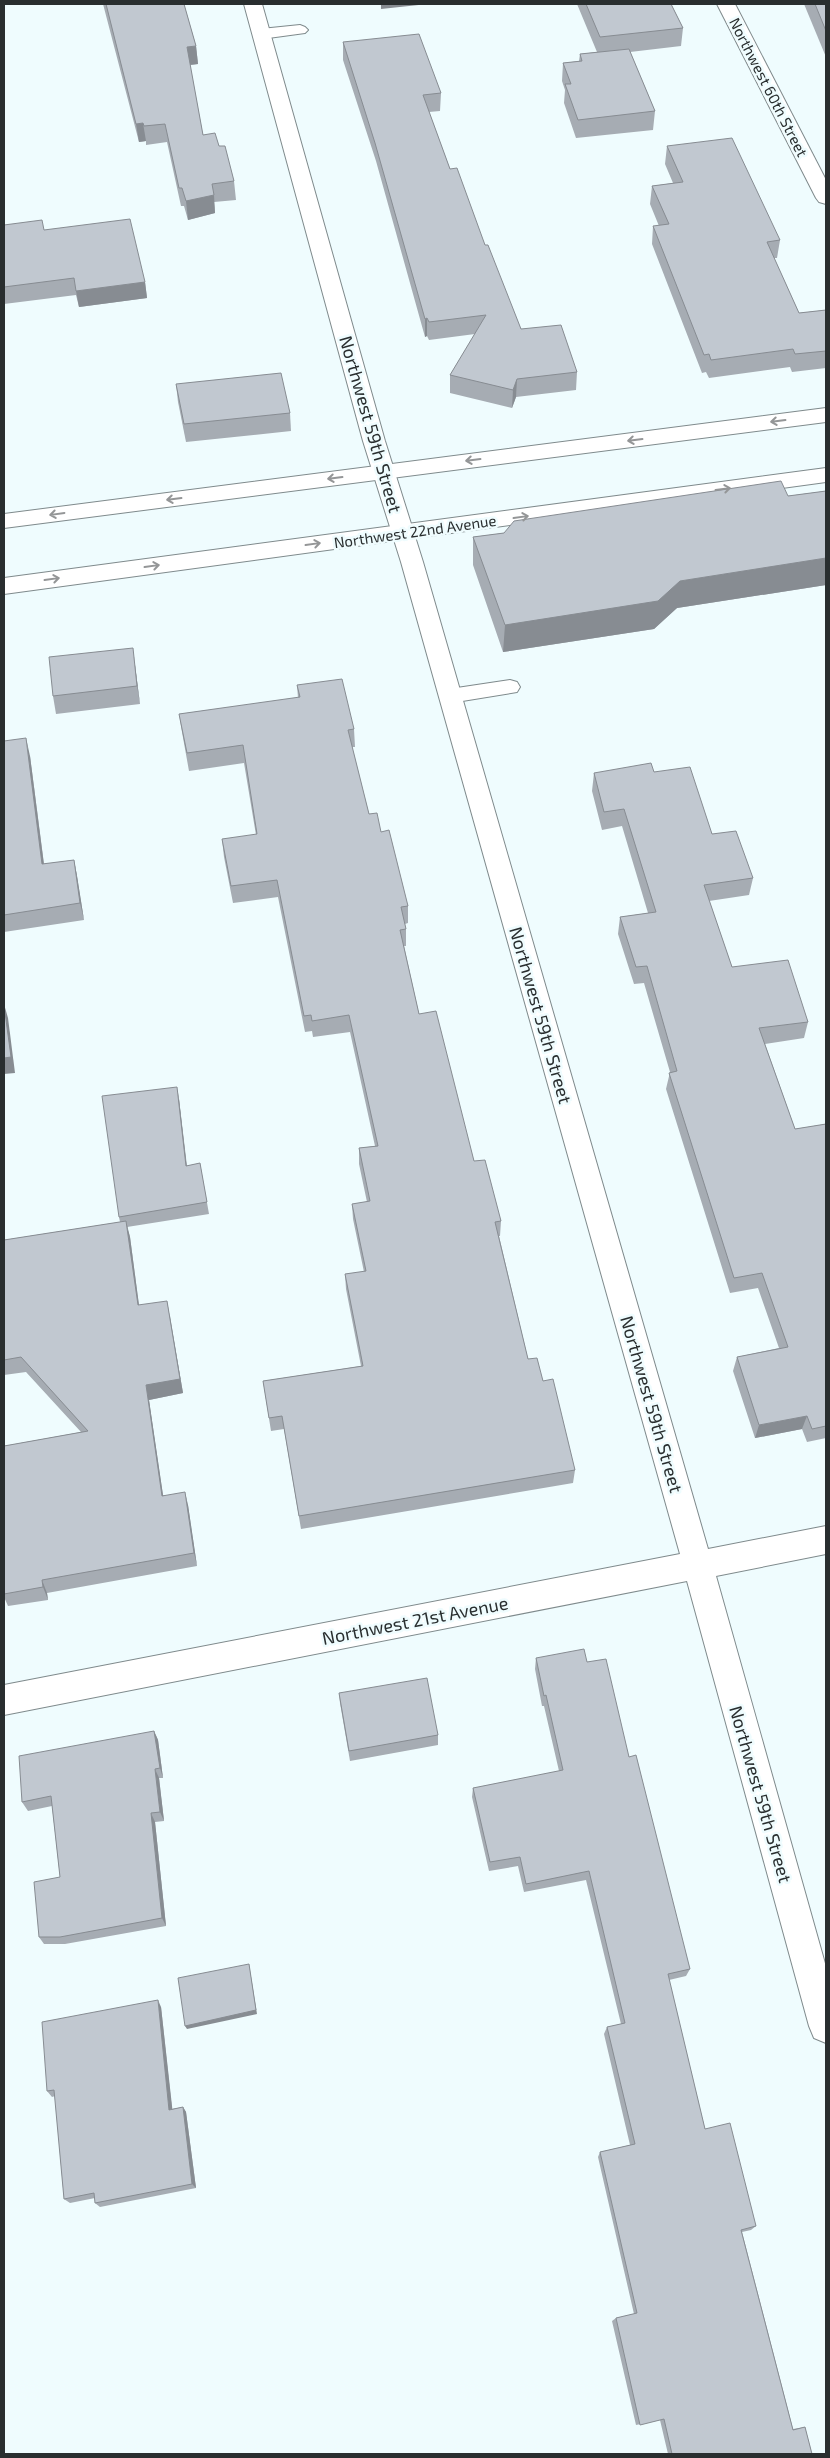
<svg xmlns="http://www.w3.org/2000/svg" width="830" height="2458" font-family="'Exo 2',sans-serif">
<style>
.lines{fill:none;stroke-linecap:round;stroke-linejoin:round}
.lane-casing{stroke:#7f8a8c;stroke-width:2}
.street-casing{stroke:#7f8a8c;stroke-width:2}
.secondary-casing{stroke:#7f8a8c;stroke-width:2}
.lane{fill:#fff;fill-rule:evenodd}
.street{fill:#fff;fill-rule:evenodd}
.secondary{fill:#fff;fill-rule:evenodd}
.wall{fill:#a6acb3}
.shaded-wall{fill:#878c92}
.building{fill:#c1c8d0;stroke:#878c92}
.oneway{stroke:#949697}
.labels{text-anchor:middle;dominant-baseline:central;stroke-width:5;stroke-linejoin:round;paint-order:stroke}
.far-street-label{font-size:15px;fill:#292e2f;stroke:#effcfe}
.street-label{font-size:18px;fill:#292e2f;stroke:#effcfe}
</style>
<rect width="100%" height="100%" fill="#effcfe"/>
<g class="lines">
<defs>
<g id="lane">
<polygon points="300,25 305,27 308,30 305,33 261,39 253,34 261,29"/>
<polygon points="510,680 517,682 520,687 517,692 450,703 443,701 440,696 443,691 450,689"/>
</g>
<g id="street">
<polygon points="244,4 262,4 385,441 423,562 708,1549 826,1526 826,1554 716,1576 826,1967 826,2043 814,2038 809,2026 687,1581 4,1715 4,1685 680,1554 401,562 363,441"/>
<polygon points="717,4 735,4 826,180 826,204 819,202 816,198"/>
</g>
<g id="secondary">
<polygon points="826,408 826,422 4,528 4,514"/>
<polygon points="826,468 826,482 4,594 4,578"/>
</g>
</defs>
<!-- lane casing -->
<use href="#lane" class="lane-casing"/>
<!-- street casing -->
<use href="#street" class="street-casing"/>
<!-- secondary casing -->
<use href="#secondary" class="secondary-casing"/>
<!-- lane -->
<use href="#lane" class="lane"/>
<!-- street -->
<use href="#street" class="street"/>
<!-- secondary -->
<use href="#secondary" class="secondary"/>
</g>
<!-- wall -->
<g class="wall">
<polygon points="103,4 184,4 196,46 198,64 190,65 203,135 219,146 234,181 236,200 214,202 215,213 188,220 184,206 181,206 167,142 146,145 146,141 139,142"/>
<polygon points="577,4 671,4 683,28 681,46 630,52 655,111 653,130 576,138 564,103 565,90 562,81 563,63 579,61 580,54 597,52"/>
<polygon points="804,4 826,4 826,57"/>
<polygon points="343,42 441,93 440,111 429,112 450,169 485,245 521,329 577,372 576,390 516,397 512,408 450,393 450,375 475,334 429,340 427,336 425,337 376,161 343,60"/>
<polygon points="667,146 780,240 777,258 774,258 799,313 826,310 826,368 792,372 790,367 709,378 706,372 702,373 652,244 653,226 659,226 650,204 652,186 673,183 665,164"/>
<polygon points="4,225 44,230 145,282 147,298 79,307 76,295 4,304"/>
<polygon points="176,384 290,413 291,431 186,442 178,402"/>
<polygon points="826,491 826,585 677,608 654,629 503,652 473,565 473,537"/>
<polygon points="135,665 140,704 56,714 53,696"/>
<polygon points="297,685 354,729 355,747 352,747 369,814 381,832 408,906 408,923 405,924 406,929 406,946 404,946 419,1014 474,1161 501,1221 500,1236 499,1236 528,1359 543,1381 575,1470 573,1483 301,1529 284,1429 271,1431 263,1381 361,1366 346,1289 345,1274 364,1272 353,1219 352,1204 367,1202 359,1164 359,1148 375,1146 350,1032 313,1037 312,1031 305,1032 278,897 233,903 224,857 222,839 256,835 244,763 189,771 182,732 179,714 298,698"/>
<polygon points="4,741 30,756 44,864 74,860 77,876 84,920 4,932"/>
<polygon points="654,772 753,878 749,895 709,901 732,967 808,1022 804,1038 765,1044 795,1129 826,1124 826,1438 807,1442 802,1429 755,1438 733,1371 737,1357 779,1348 758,1288 730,1293 666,1089 670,1072 644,983 634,984 618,934 620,917 648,913 622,826 602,830 592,791 594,773"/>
<polygon points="179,1099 187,1166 200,1163 209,1214 127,1227 130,1237 139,1305 170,1316 183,1393 149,1400 163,1495 188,1505 197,1566 47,1593 48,1600 8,1606 4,1597 4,1446 81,1432 26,1372 4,1375 4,1240 120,1222 119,1217"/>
<polygon points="536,1658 587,1662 629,1757 690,1969 686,1976 669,1980 705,2129 756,2226 751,2230 742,2232 793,2429 805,2427 812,2454 668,2454 660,2420 636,2425 612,2321 616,2318 634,2314 598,2157 600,2152 630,2145 604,2034 607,2027 621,2024 586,1880 524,1892 518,1866 489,1871 472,1797 473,1788 559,1771 544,1706 542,1706 535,1669"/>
<polygon points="339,1693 438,1735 438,1745 350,1761 340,1703"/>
<polygon points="154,1731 158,1740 163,1778 159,1778 164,1821 155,1822 166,1926 65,1944 44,1944 39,1937 60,1877 52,1806 28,1811 22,1802"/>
<polygon points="161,2007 172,2109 183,2107 186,2112 196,2188 100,2207 95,2203 95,2198 70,2203 64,2199 55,2096 52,2097 47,2091"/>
</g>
<!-- shaded-wall -->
<g class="shaded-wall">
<polygon points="381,4 428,4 381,9"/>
<polygon points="196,46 198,64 189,65 187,47"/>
<polygon points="143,123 146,141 139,142 136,124"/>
<polygon points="214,195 215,213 188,220 186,201"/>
<polygon points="145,282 147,298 79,307 76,291"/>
<polygon points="427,318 427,336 425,337 425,319"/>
<polygon points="517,379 516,397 512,408 513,390"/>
<polygon points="826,558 826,585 677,608 654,629 503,652 505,625 680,581"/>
<polygon points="133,648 135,665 140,704 137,686"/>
<polygon points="26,738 30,756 46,881 42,864"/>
<polygon points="74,860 77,876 84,920 80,903"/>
<polygon points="4,1004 8,1018 15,1073 4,1074"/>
<polygon points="177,1087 179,1099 188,1178 186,1166"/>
<polygon points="126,1221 130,1237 141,1321 138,1305"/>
<polygon points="167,1301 183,1393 149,1400 165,1509 162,1496 146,1385"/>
<polygon points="807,1416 802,1429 755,1438 759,1425"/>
<polygon points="185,1492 188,1505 197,1566 194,1553"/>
<polygon points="42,1580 47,1593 48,1600 43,1587"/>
<polygon points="154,1731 158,1740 163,1778 160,1768"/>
<polygon points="155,1769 159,1778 164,1821 160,1812"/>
<polygon points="151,1813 155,1822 166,1926 162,1918"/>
<polygon points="249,1964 257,2014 187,2029 185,2026"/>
<polygon points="158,2000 161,2007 173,2115 169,2110"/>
<polygon points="183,2107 186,2112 196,2188 192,2184"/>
</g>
<!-- building -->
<g class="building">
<polygon points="106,4 184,4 196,46 187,47 203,135 215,133 219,146 225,146 234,181 212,184 214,195 186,201 182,188 179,188 165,124 144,126 143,123 136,124"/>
<polygon points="586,4 671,4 683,28 600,37"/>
<polygon points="815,4 826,4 826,31"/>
<polygon points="419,34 441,93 423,95 450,169 457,168 485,245 488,245 521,329 561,325 577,372 517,379 513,390 450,375 486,315 429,322 427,318 425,319 375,143 343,42"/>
<polygon points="629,49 655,111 578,120 565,84 571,84 563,63 582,61 580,54"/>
<polygon points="732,138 780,240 767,242 799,313 826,310 826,351 795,354 793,349 711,360 709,354 704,355 653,226 669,224 652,186 683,182 667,146"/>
<polygon points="130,219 145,282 76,291 74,278 4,287 4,225 42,220 44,230"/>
<polygon points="281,373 290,413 184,424 176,384"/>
<polygon points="781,481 788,496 826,491 826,558 680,581 658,601 505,625 473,537 504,533 514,521"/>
<polygon points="133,648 137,686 53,696 49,657"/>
<polygon points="342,679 354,729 348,730 369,814 377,813 381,832 389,830 408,906 401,907 406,929 400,930 419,1014 436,1011 474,1161 485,1160 501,1221 495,1222 528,1359 537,1358 543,1381 553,1379 575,1470 299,1516 282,1416 269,1418 263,1381 363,1366 345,1274 366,1271 352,1204 370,1201 359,1148 378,1146 349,1015 312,1021 311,1015 304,1016 277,880 231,886 222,839 257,834 243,745 187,753 179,714 300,697 297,685"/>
<polygon points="26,738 42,864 74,860 80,903 4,915 4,741"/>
<polygon points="651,763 654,772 690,767 712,834 736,831 753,878 704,885 732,967 788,960 808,1022 759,1028 795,1129 826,1124 826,1426 812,1429 807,1416 759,1425 737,1357 788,1347 762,1273 734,1278 669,1073 677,1071 647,966 636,967 620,917 656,912 624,809 604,812 594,773"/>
<polygon points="4,1005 11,1057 4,1058"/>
<polygon points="177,1087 186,1166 200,1163 207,1202 119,1217 102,1096"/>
<polygon points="126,1221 138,1305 167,1301 180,1379 146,1385 162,1496 185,1492 194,1553 42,1580 43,1587 4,1594 4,1446 88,1431 21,1357 4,1360 4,1240"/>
<polygon points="584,1649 587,1662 606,1659 629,1757 636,1755 690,1969 668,1974 705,2129 730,2123 756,2226 741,2230 793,2430 805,2427 812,2454 672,2454 664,2419 640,2425 616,2318 637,2313 600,2152 635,2144 607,2027 625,2023 589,1871 526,1884 520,1857 490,1862 473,1788 563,1770 546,1695 544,1696 536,1658"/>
<polygon points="427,1678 438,1735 349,1751 339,1693"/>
<polygon points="154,1731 160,1768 155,1769 160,1812 151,1813 162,1918 60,1937 39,1937 34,1882 60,1877 51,1796 22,1802 19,1756"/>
<polygon points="249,1964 256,2010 185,2026 178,1978"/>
<polygon points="158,2000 169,2110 183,2107 192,2184 95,2203 94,2193 64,2199 54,2090 47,2091 42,2022"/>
</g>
<!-- one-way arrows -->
<defs><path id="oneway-shaft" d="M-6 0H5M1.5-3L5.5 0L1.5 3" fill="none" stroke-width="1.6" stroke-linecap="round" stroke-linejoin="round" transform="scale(1.25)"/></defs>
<g class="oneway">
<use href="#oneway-shaft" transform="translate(778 421) rotate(173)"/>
<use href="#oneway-shaft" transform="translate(635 440) rotate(173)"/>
<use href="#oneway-shaft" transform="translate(473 460) rotate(173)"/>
<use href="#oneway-shaft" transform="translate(335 478) rotate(173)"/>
<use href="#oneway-shaft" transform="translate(723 489) rotate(-8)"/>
<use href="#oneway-shaft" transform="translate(174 499) rotate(173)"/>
<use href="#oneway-shaft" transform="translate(57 514) rotate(172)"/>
<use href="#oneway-shaft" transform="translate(521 517) rotate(-8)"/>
<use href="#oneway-shaft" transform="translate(313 544) rotate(-8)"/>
<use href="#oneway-shaft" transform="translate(152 566) rotate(-8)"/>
<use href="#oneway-shaft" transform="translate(52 579) rotate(-8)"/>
</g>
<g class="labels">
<!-- far-street labels -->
<g class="far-street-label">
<text transform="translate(769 87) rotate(63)">Northwest 60th Street</text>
<text transform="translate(415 531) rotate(-8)">Northwest 22nd Avenue</text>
</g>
<!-- street labels -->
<g class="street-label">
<text transform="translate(371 424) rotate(74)">Northwest 59th Street</text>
<text transform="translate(541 1015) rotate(74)">Northwest 59th Street</text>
<text transform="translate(652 1404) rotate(74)">Northwest 59th Street</text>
<text transform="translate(415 1620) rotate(-11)">Northwest 21st Avenue</text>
<text transform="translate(761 1794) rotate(74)">Northwest 59th Street</text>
</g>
</g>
<!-- border -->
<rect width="830" height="2458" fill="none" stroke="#292e2f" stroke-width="10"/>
</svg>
